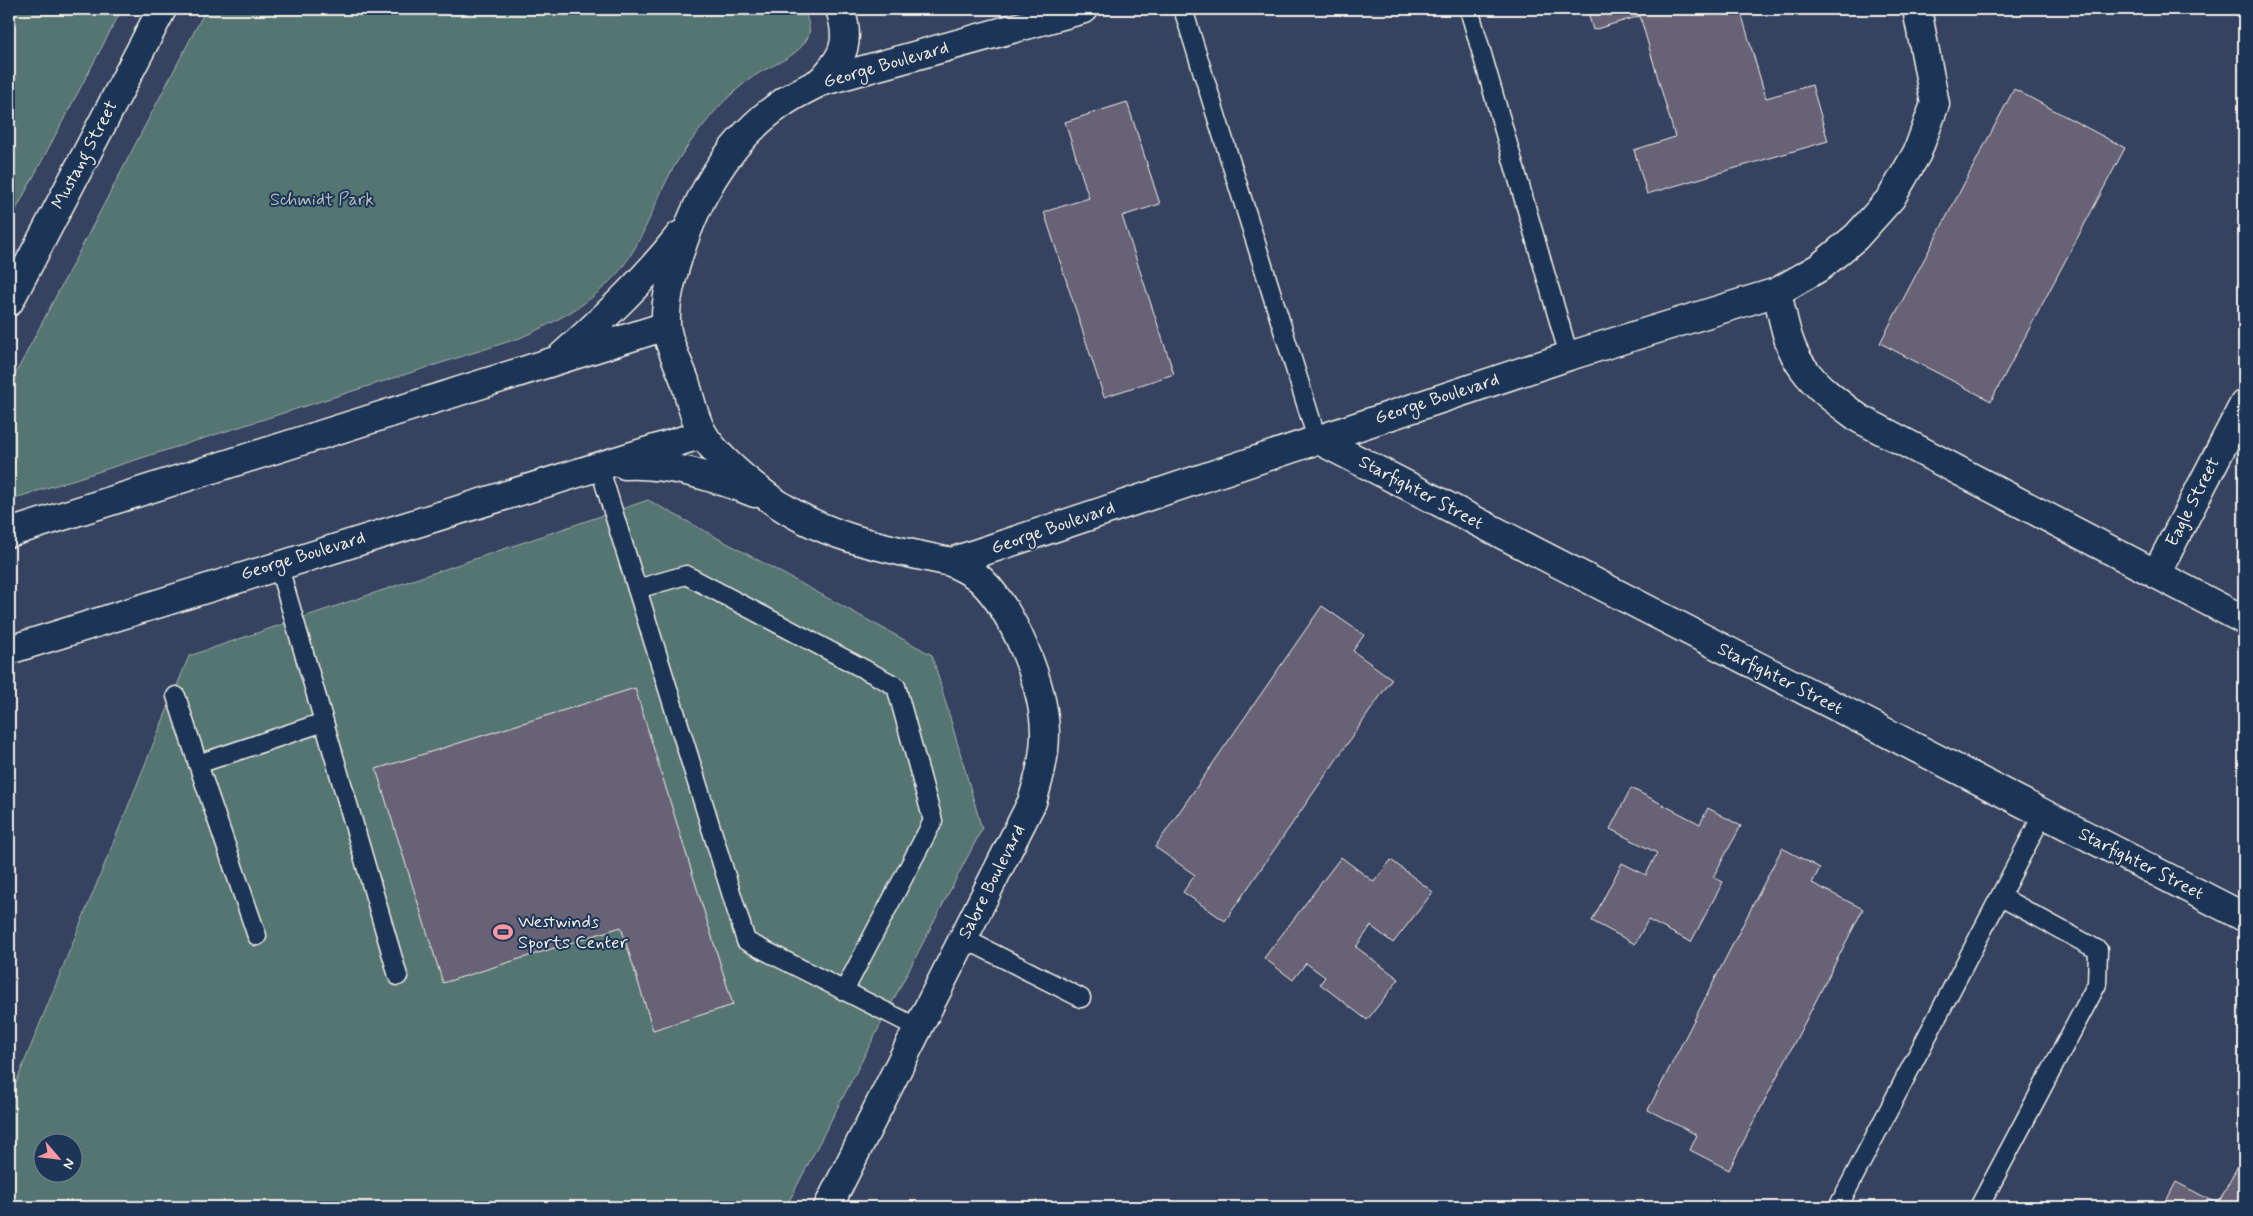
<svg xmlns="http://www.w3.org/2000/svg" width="2253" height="1216" font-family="Mynerve,sans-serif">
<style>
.built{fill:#344261;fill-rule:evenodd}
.green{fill:#557472;stroke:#a4b2ad;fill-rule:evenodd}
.building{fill:#686277;stroke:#f4f1e8}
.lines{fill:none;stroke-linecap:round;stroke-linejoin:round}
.lane-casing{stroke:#f4f1e8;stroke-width:21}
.street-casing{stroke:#f4f1e8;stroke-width:31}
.lane{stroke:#1d3557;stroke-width:18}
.street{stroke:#1d3557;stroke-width:28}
.labels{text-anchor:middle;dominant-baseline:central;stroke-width:4;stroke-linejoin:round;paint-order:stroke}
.street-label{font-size:18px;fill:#f4f1e8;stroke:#1d3557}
.park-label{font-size:18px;fill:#b4bfb9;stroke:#1d3557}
.poi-label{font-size:18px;fill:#f4f1e8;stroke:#1d3557;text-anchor:start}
</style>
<rect width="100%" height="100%" fill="#1d3557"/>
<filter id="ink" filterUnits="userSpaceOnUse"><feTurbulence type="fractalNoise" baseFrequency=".02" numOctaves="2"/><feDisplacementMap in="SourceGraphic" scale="10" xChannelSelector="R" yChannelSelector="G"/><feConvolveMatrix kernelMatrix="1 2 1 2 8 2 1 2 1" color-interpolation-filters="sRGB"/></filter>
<g filter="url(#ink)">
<!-- built -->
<path class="built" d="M 9,9 L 2244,9 L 2244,1207 L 9,1207 ZM 42,1144 L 72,1144 L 72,1174 L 42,1174 Z"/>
<!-- green -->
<g class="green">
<polygon points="9,9 122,9 9,223"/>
<path d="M 206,9 L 804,9 C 806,16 811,27 809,34 C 801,58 768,65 750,79 C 733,92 720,104 707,121 C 694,137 680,155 670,174 C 652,208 640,251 612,279 C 587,306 553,323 520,338 L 9,500 L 9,386 Z"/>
<path d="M 648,500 L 932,655 L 982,829 L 786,1207 L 9,1207 L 9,1100 L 189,656 ZM 42,1144 L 72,1144 L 72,1174 L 42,1174 Z"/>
</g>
<!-- building -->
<g class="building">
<polygon points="1587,9 1740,9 1766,98 1812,85 1828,141 1647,194 1634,150 1675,137 1640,16 1593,30"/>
<polygon points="2014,89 2125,148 1991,401 1880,343"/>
<polygon points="1127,102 1160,204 1122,216 1174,374 1104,397 1044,212 1089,198 1065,122"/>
<polygon points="1322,606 1364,635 1353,651 1392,679 1225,921 1183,892 1195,875 1155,847"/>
<polygon points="635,688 733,1005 653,1030 621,927 443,983 376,769"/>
<polygon points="1631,788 1700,824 1708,808 1741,826 1713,877 1723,882 1691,942 1648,920 1635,944 1592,921 1622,863 1646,875 1657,853 1610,829"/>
<polygon points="1782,848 1820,868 1812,883 1863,909 1729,1170 1690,1150 1697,1135 1648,1110"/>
<polygon points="1341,857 1374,882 1391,860 1433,892 1393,943 1371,926 1356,947 1399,979 1367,1020 1320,984 1325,977 1306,963 1293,980 1264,958"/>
<polygon points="2244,1154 2244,1207 2163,1207 2176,1182 2218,1204"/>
</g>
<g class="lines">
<defs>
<g id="lane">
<polyline points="1183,9 1317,439"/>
<polyline points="1469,9 1569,356"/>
<polyline points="599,466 746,941 918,1028"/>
<polyline points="278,564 398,976"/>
<polyline points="637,589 686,575 896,686 933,821 844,991"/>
<polyline points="176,696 198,764 324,722"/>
<polyline points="198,764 257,936"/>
<polyline points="963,938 1081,998"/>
<polyline points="1838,1207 2043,814"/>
<polyline points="1979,1207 2097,984 2098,950 2001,897"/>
</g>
<g id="street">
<path d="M 1084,9 L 820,82 C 807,89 793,95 781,104 C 729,140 698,195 679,254 C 672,277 665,299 666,324 C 667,342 679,364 685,381 C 690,398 694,419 703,434 C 716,456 748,482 768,497 C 821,537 888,549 951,562 L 1569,356 L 1777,292 L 1820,267 L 1856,237 L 1891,198 L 1917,153 L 1935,104 L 1917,9"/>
<path d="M 820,82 C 844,57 851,42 840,9"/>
<path d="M 1777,292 C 1783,317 1787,347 1803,368 C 1818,389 1840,404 1860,419 L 2244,620"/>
<polyline points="9,302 162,9"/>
<path d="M 562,356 C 604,318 644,281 679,236"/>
<polyline points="1317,439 2244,917"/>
<path d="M 625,465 C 669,463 715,477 755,493"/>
<polyline points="9,533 666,326"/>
<polyline points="2156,574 2244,404"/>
<polyline points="9,650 703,434"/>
<path d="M 828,1207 L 1032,802 C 1039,779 1045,757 1045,732 C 1044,685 1014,612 981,580 C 973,572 961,567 951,562"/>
</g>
</defs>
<!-- lane casing -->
<use href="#lane" class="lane-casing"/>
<!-- street casing -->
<use href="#street" class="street-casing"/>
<!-- lane -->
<use href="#lane" class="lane"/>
<!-- street -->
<use href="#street" class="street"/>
</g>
</g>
<!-- icons -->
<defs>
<symbol id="stadium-bare" viewBox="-9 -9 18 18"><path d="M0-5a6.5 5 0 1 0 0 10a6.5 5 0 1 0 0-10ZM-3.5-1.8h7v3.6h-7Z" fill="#ff9aa2" stroke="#1d3557" stroke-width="2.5" paint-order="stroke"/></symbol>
</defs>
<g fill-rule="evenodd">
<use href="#stadium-bare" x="489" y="918" width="28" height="28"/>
</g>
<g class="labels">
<!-- street labels -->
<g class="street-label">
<text transform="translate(886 65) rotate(-16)">George Boulevard</text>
<text transform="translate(85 155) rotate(-62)">Mustang Street</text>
<text transform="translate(1437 399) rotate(-18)">George Boulevard</text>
<text transform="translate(1421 493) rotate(28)">Starfighter Street</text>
<text transform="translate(2193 502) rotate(-63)">Eagle Street</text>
<text transform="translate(1053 528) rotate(-19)">George Boulevard</text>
<text transform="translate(303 556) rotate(-17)">George Boulevard</text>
<text transform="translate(1780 679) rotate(27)">Starfighter Street</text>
<text transform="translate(2141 864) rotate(27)">Starfighter Street</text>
<text transform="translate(992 882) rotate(-63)">Sabre Boulevard</text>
</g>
<!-- park labels -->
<g class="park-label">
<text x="322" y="200">Schmidt Park</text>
</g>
<!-- poi labels -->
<g class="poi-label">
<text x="518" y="922">Westwinds<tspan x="518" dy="21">Sports Center</tspan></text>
</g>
</g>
<!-- margin -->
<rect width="2253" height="1216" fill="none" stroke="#1d3557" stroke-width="30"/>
<rect x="15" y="15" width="2223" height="1186" fill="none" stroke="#f4f1e8" stroke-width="2" filter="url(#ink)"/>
<!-- north arrow -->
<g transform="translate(58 1158) rotate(118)"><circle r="24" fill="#1d3557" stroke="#738091"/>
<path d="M0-4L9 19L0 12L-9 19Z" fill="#ff9aa2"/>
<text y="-8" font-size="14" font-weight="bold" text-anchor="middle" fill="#f4f1e8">N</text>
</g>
</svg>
